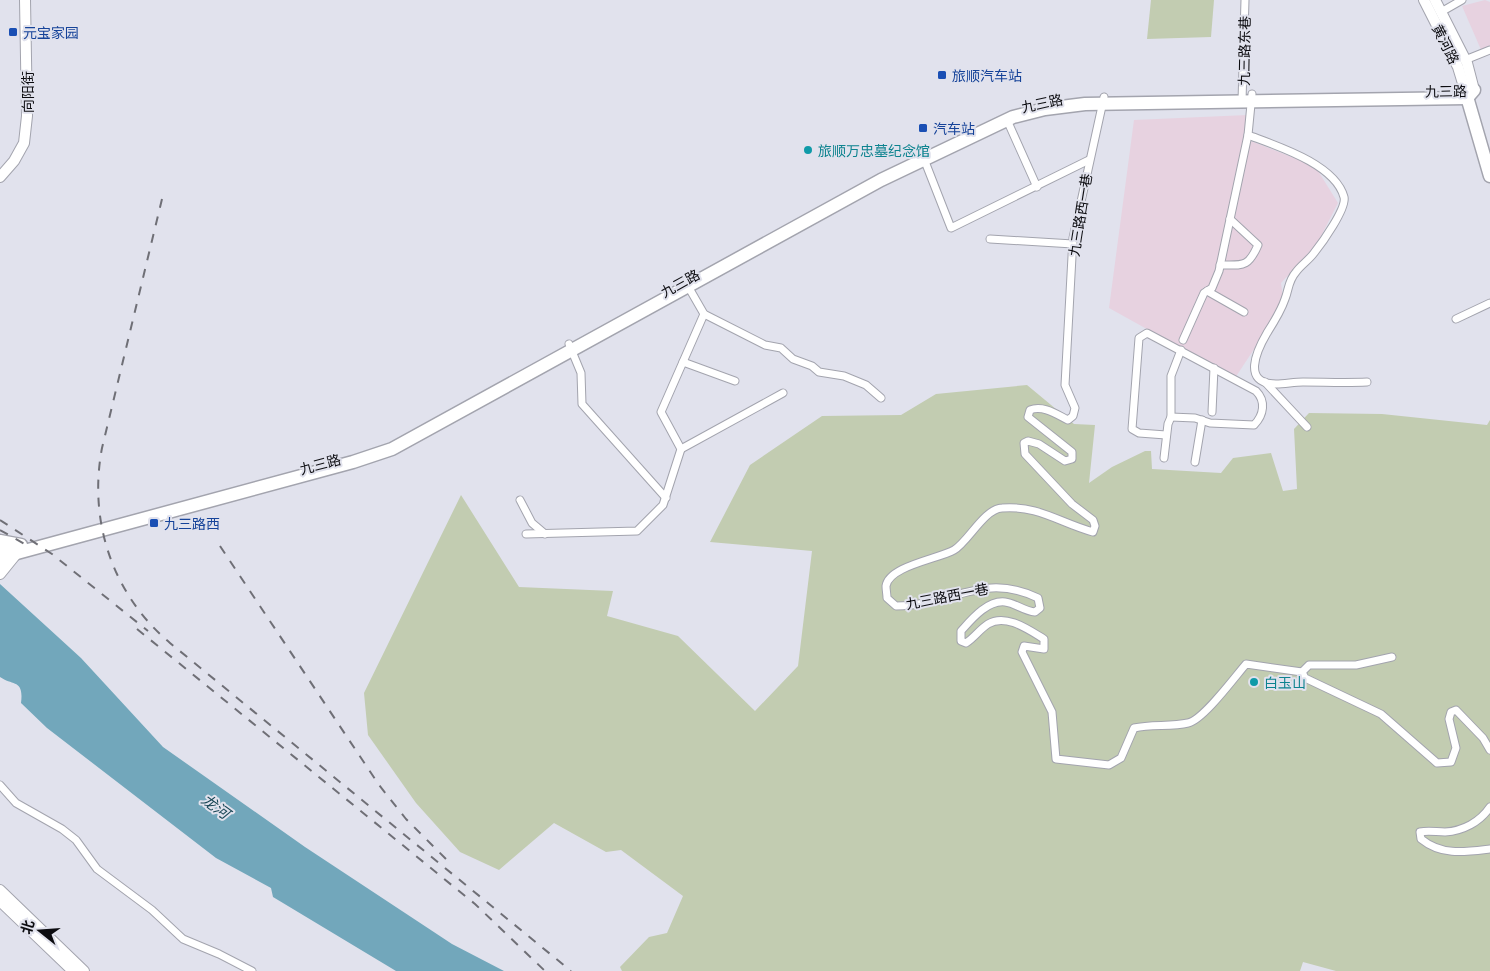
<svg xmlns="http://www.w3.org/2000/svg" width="1490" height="971" font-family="Barlow,'Noto Sans SC',sans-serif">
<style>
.commercial{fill:#e7d2e0}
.green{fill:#c2ccb1}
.water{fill:#72a7bb}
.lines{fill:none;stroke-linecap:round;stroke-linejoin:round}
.street-casing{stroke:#a3a4ae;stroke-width:9}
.secondary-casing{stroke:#a3a4ae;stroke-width:12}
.highway-casing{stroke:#a3a4ae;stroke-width:15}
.street{stroke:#fff;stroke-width:7}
.secondary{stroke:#fff;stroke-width:10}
.highway{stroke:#fff;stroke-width:12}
.rail{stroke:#6f6f76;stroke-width:2;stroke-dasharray:9 9;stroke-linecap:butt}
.transit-dot{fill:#1a4fb4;stroke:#e1e2ed;stroke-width:2}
.culture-dot{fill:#0f9aa8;stroke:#e1e2ed;stroke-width:2}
.labels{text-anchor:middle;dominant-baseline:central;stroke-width:4;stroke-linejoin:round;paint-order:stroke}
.transit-label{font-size:14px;fill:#164399;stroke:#e1e2ed;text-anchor:start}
.street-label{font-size:14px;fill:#0c0c10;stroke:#e1e2ed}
.culture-label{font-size:14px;fill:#0d838f;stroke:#e1e2ed;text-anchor:start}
.water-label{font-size:15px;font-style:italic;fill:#184655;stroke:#e1e2ed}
</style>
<rect width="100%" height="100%" fill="#e1e2ed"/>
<!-- commercial -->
<g class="commercial">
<polygon points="1485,0 1490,2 1490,54 1482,52 1462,6"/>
<polygon points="1247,115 1243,138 1315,166 1338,203 1317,244 1281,283 1284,304 1235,378 1109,308 1134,120"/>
</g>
<!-- green -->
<g class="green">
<polygon points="1151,0 1214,0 1211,37 1147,39"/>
<polygon points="1027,385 1074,424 1095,425 1089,483 1112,467 1145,451 1151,451 1152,469 1221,473 1233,458 1271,453 1283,491 1297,489 1294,429 1309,413 1382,414 1487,425 1490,420 1490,971 1336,971 1303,962 1300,971 622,971 620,967 649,937 667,933 683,896 621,850 606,852 554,823 499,870 460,852 416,803 368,735 364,693 461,495 519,587 613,591 607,616 678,636 755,711 798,666 812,551 710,542 750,465 822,416 901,415 936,394"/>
</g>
<!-- water -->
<path class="water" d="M 0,584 L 81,658 L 163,747 L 305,847 L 452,944 L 504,971 L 396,971 L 273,897 L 271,888 L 216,858 L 47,728 L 21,703 C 24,679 13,686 0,677 Z"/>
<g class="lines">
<defs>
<g id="street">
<polyline points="1441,12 1462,0"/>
<polyline points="1465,60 1490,50"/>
<path d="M 1252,94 L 1248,135 C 1277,146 1335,164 1344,197 C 1347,208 1322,243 1314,253 C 1309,260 1301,265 1296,272 C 1288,281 1289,289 1285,299 C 1281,311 1274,322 1267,333 C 1257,350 1241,384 1276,384 C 1285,384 1294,382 1303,382 C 1324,382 1345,383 1367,382"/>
<path d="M 1104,97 L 1073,238 L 1065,385 L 1075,408 L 1073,416 L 1068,420 C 1056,414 1043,405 1030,410 L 1028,417 L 1072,452 L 1072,459 L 1065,461 L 1039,444 L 1028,441 L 1024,443 L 1025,454 L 1072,504 L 1093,520 L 1095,526 L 1093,532 C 1060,523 1038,505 1002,508 C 984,509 968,542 954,550 C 938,559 889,566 886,586 C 886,590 887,594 887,598 L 896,606 C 951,606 983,571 1038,598 L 1040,608 L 1035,612 C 1024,611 1015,603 1005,602 C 987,600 971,620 961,631 L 961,641 L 966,643 C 974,638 980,629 988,624 C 1006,613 1029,630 1044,639 L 1044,649 L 1024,646 L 1022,652 L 1052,712 L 1056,759 L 1109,765 L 1121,758 L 1134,728 C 1152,724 1171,727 1188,723 C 1203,720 1234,678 1246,664 L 1302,672"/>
<polyline points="1242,101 1245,0"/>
<polyline points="1007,120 1037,187"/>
<polyline points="924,159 951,228 1089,160"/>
<polyline points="990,239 1073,244"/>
<path d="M 1220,265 C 1243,265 1248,268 1258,245 L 1230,219"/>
<polyline points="685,281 704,314 765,345 781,348 793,359 812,366 819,372 844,376 866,385 881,398"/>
<polyline points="1207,291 1244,312"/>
<polyline points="1456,319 1490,303"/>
<polyline points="1183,340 1204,293 1212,288 1219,271 1248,135"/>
<polyline points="569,344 581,373 582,404 666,498"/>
<polyline points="683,362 735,381"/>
<polyline points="1265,382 1307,427"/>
<polyline points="1212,412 1214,368"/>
<path d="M 1166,435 L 1139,433 L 1132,429 L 1139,338 L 1147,333 L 1256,391 C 1266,401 1264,415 1254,425 L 1210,423 L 1195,418 L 1171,417"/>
<polyline points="681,449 783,393"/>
<polyline points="1164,458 1168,424 1171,417 1171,376 1181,350"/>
<polyline points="1195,462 1202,420"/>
<polyline points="520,500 532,523 545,534"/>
<polyline points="526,534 637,531 663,505 681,449 661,412 704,314"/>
<polyline points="1302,672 1305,678 1381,714 1437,763 1451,762 1456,748 1449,719 1451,712 1456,710 1483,738 1490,750"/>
<polyline points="1302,672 1309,665 1356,665 1392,657"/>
<polyline points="0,785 16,803 62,829 76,840 97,869 152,910 183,939 219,954 252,971"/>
<path d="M 1490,807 C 1480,822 1463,831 1445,832 C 1436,832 1429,830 1420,832 L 1421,839 C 1442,856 1465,852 1490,849"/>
</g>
<g id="secondary">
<polyline points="1424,0 1458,67 1465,90"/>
<polyline points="1435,0 1467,63 1474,90"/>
<polyline points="0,177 14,161 24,143 27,116 25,0"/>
<polyline points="0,562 12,547"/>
<polyline points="0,574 17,553"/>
<polyline points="0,890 84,971"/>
<polyline points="0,901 73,971"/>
</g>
<g id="highway">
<polyline points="1465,90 1490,176"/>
<polyline points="0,541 21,545"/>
<polyline points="0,550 17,553 353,462 392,449 881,180 1013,117 1045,109 1085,104 1467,98 1474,90"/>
</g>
</defs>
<!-- street casing -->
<use href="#street" class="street-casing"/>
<!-- secondary casing -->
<use href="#secondary" class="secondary-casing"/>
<!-- highway casing -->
<use href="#highway" class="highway-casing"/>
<!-- street -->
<use href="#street" class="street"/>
<!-- secondary -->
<use href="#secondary" class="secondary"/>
<!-- highway -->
<use href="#highway" class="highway"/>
<!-- rail -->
<g class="rail">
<path d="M 162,199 L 102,448 C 88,522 113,595 170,643 L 571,971"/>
<polyline points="0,520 52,554 148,631"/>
<polyline points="0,530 28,546"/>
<polyline points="220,546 379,785 406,819 450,863"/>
<polyline points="137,629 475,904 545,971"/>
</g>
</g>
<!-- markers -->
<g class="transit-dot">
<rect x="8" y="27" width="10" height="10" rx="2.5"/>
<rect x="937" y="70" width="10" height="10" rx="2.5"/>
<rect x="918" y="123" width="10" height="10" rx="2.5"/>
<rect x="149" y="518" width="10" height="10" rx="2.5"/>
</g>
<g class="culture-dot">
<circle cx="808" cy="150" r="5"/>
<circle cx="1254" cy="682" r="5"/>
</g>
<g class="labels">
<!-- transit labels -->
<g class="transit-label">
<text x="23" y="32">元宝家园</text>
<text x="952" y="75">旅顺汽车站</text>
<text x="933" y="128">汽车站</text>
<text x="164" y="523">九三路西</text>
</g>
<!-- street labels -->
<g class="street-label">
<text transform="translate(1446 44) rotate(64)">黄河路</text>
<text transform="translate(1244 51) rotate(-89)">九三路东巷</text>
<text transform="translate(1446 91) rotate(-1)">九三路</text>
<text transform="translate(27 92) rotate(-90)">向阳街</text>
<text transform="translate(1042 103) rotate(-12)">九三路</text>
<text transform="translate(1080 215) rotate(-81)">九三路西一巷</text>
<text transform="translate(680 283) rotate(-29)">九三路</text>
<text transform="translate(320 464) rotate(-15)">九三路</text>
<text transform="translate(947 596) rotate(-11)">九三路西一巷</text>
</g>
<!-- culture labels -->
<g class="culture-label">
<text x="818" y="150">旅顺万忠墓纪念馆</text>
<text x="1264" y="682">白玉山</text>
</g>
<!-- water labels -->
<g class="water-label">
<text transform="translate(216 806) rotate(36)">龙河</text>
</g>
</g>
<!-- north arrow -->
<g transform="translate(40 931) rotate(287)" stroke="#e1e2ed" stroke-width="4" paint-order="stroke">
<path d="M0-4L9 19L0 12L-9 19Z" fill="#0c0c10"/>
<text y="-8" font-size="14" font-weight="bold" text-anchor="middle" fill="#0c0c10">北</text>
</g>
</svg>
